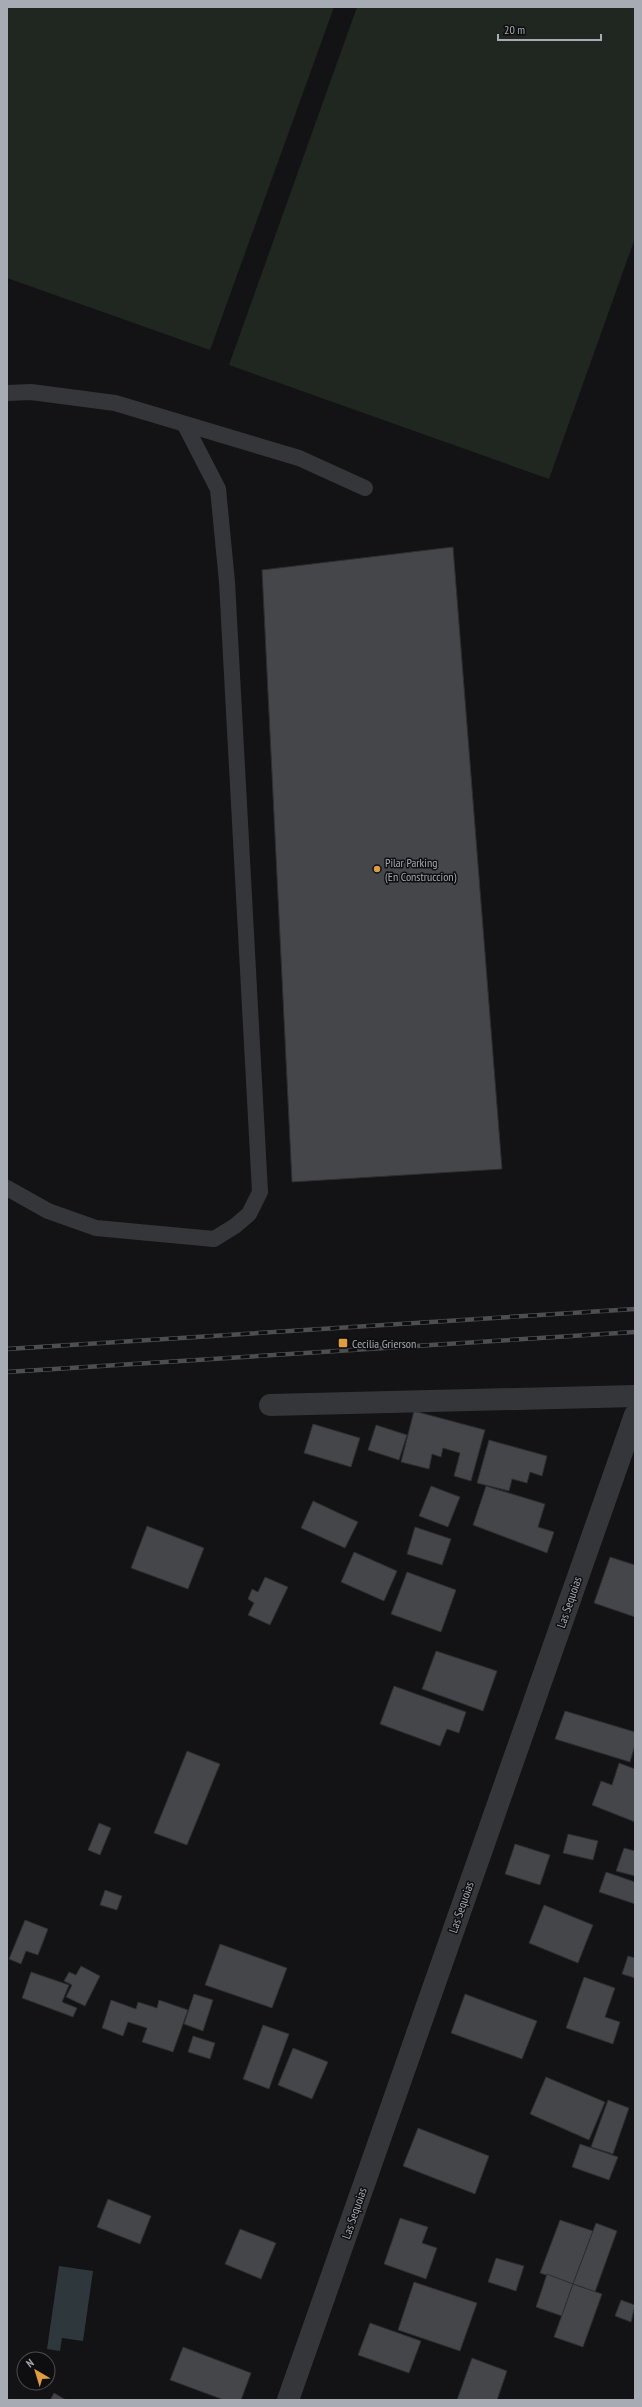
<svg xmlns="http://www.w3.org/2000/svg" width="642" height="2407" font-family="'PT Sans Narrow',sans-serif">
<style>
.green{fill:#202720}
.water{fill:#2e373c}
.building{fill:#45464a;stroke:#2d2e30}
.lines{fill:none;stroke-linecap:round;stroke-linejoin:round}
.service{stroke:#353639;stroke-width:16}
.minor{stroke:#353639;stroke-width:22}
.rail-casing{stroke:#4c4e52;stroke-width:4.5}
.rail{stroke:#0e0e10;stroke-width:3;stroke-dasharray:9;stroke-linecap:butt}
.poi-dot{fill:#de9d42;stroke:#0e0e10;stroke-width:1.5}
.labels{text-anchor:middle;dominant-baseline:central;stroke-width:3;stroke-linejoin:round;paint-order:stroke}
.poi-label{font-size:12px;fill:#a6abb4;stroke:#0e0e10;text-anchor:start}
.street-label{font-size:12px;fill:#a6abb4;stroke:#0e0e10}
</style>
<rect width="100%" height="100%" fill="#131315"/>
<!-- green -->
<g class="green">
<polygon points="7,7 334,7 210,350 7,278"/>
<polygon points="357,7 635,7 635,238 549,479 229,365"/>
</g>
<!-- water -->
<polygon class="water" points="59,2266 93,2271 83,2341 62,2338 60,2351 47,2349"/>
<!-- building -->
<g class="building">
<polygon points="453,547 502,1169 292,1182 262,570"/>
<polygon points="414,1411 485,1430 471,1481 454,1476 460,1453 443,1448 441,1457 432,1454 429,1469 401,1462"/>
<polygon points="313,1424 360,1438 351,1467 304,1453"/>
<polygon points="376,1425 407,1435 399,1460 368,1450"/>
<polygon points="489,1440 547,1456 542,1476 530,1472 527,1483 512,1479 509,1491 477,1483"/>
<polygon points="431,1486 460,1497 448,1527 419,1516"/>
<polygon points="486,1486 545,1504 538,1527 554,1532 547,1553 473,1525"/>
<polygon points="313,1501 358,1522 345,1548 301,1528"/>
<polygon points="147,1526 204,1548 188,1589 131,1568"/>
<polygon points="415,1527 451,1539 442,1565 407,1554"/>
<polygon points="354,1552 397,1571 384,1601 341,1582"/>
<polygon points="610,1557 635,1565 635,1617 594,1603"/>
<polygon points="407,1572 456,1590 441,1632 391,1614"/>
<polygon points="265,1577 288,1587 270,1625 248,1615 254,1603 248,1599 252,1589 258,1592"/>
<polygon points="436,1651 497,1671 483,1711 422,1689"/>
<polygon points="394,1686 466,1712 459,1733 447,1729 440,1746 380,1724"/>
<polygon points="565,1711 635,1732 635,1745 630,1762 555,1739"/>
<polygon points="187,1751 220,1764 187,1845 154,1833"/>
<polygon points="619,1763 635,1769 635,1822 592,1805 601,1781 612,1785"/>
<polygon points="99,1823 111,1828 100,1855 88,1850"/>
<polygon points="568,1834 598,1841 593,1860 563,1853"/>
<polygon points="515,1844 550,1855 540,1885 505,1874"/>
<polygon points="624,1848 635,1851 635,1876 616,1871"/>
<polygon points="606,1872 635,1882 635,1904 599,1892"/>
<polygon points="105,1890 122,1896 117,1910 100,1905"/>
<polygon points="544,1905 593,1925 578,1963 529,1943"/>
<polygon points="25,1920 48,1929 38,1955 26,1951 21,1964 9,1959"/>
<polygon points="220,1944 287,1968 272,2008 205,1985"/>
<polygon points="628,1956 635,1958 635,1978 622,1974"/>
<polygon points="81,1966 100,1976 85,2006 66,1997 72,1985 64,1981 69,1972 76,1975"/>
<polygon points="31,1972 69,1985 62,2002 77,2008 73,2017 22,1998"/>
<polygon points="584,1977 615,1988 605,2017 620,2022 613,2044 566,2028"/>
<polygon points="194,1994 213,2000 203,2031 184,2024"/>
<polygon points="465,1994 537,2021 522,2059 451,2033"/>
<polygon points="111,2000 136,2009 138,2002 157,2008 159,2000 188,2010 173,2052 142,2042 147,2028 128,2022 123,2036 102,2028"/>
<polygon points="263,2025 289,2034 269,2089 243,2079"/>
<polygon points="193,2036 215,2043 210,2059 188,2052"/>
<polygon points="293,2048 328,2062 312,2099 278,2085"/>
<polygon points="546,2077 605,2102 589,2140 530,2114"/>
<polygon points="608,2100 629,2108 613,2154 591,2147"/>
<polygon points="418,2128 489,2156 475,2194 403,2166"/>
<polygon points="580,2144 618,2157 609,2180 572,2167"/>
<polygon points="108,2199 151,2216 140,2244 97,2227"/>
<polygon points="400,2218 428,2227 422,2243 437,2248 426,2279 384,2264"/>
<polygon points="560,2220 593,2231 573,2284 540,2273"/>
<polygon points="596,2223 617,2231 595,2292 573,2284"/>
<polygon points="240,2229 276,2243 261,2279 225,2264"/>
<polygon points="496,2258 524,2266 516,2291 488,2282"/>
<polygon points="547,2274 573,2284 562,2316 536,2307"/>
<polygon points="414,2282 477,2303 460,2351 398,2330"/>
<polygon points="573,2284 602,2294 583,2347 554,2337"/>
<polygon points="621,2300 635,2305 631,2322 615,2316"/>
<polygon points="370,2323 421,2341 409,2373 358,2355"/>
<polygon points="183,2347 251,2373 241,2400 224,2400 170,2380"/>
<polygon points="472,2358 507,2371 497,2400 457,2400"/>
<polygon points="54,2393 66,2400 50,2400"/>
</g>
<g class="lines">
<!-- service -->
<g class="service">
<polyline points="7,393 31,392 115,403 299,458 365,488"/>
<polyline points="7,1188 48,1211 96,1228 214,1239 235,1226 249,1214 260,1192 227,582 218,489 185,425"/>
</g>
<!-- minor -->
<g class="minor">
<polyline points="270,1405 635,1396"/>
<polyline points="288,2400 635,1415"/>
</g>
<defs>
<g id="rail">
<polyline points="7,1349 635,1309"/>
<polyline points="7,1372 635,1332"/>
</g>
</defs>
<!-- rail casing -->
<use href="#rail" class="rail-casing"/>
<!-- rail -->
<use href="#rail" class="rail"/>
</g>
<!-- markers -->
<g class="poi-dot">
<circle cx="377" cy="869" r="4"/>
<rect x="338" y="1338" width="10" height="10" rx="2"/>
</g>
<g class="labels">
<!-- poi labels -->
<g class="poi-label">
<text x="385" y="862">Pilar Parking<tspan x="385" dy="14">(En Construccion)</tspan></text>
<text x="352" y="1343">Cecilia Grierson</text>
</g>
<!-- street labels -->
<g class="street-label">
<text transform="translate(569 1602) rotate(-71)">Las Sequoias</text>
<text transform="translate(461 1907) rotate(-71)">Las Sequoias</text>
<text transform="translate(354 2213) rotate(-71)">Las Sequoias</text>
</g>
</g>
<!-- border -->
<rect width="642" height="2407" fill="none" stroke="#a6abb4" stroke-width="16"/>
<!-- north arrow -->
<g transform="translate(36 2371) rotate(322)"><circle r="19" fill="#0e0e10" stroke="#4b4d52"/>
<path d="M0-3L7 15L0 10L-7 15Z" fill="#de9d42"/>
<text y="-6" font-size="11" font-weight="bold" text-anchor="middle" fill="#a6abb4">N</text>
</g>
<!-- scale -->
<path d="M498 34v6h103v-6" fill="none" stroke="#a6abb4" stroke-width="2"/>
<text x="504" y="34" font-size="12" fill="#a6abb4" stroke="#0e0e10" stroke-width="3" paint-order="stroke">20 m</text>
</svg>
